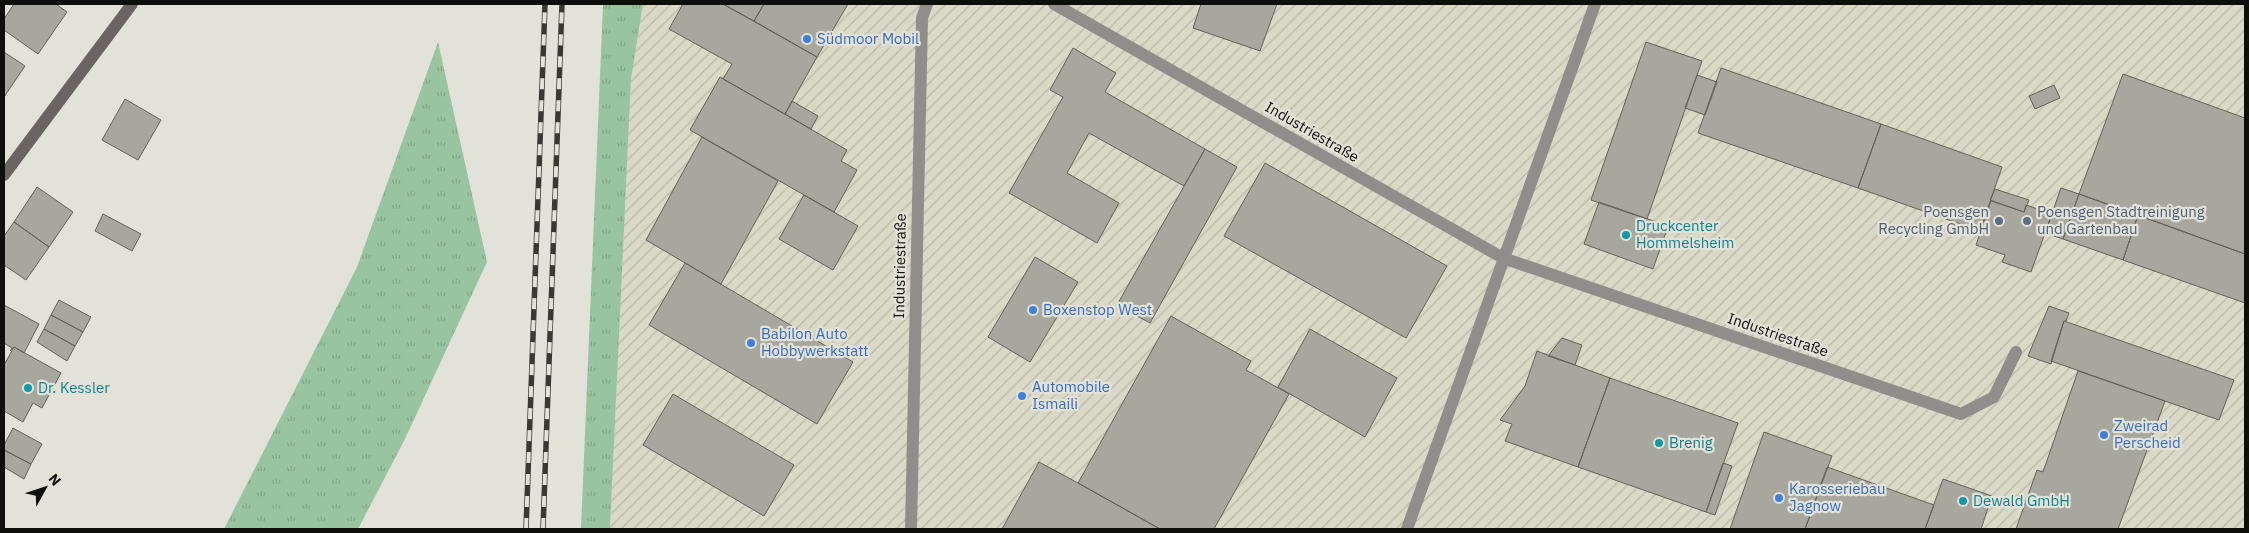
<svg xmlns="http://www.w3.org/2000/svg" width="2249" height="533" viewBox="0 0 2249 533" font-family="'IBM Plex Sans',sans-serif">
  <style>
    .industrial { fill: url(#industrial-furrows) }
    .grass { fill: url(#grass-tufts) }
    .building { fill: #a8a79d; stroke: #636259 }
    .lines { fill: none; stroke-linecap: round; stroke-linejoin: round }
    .street { stroke: #918d8b; stroke-width: 12 }
    .secondary { stroke: #6b6562; stroke-width: 12 }
    .rail-casing { stroke: #393933; stroke-width: 5.5 }
    .rail { stroke: #e3e2d8; stroke-width: 4; stroke-dasharray: 11; stroke-linecap: butt }
    .shop-dot { fill: #3f7fe0; stroke: #e3e2d8; stroke-width: 2 }
    .service-dot { fill: #5c6f8a; stroke: #e3e2d8; stroke-width: 2 }
    .culture-dot { fill: #0f9aa8; stroke: #e3e2d8; stroke-width: 2 }
    .labels { text-anchor: middle; stroke-width: 4.5; stroke-linejoin: round; paint-order: stroke }
    .shop-label { font-size: 15px; fill: #366cbe; stroke: #e3e2d8; text-anchor: start }
    .street-label { font-size: 15px; fill: #0e0e0a; stroke: #e3e2d8 }
    .service-label { font-size: 15px; fill: #4e5e75; stroke: #e3e2d8; text-anchor: end }
    .culture-label { font-size: 15px; fill: #0d838f; stroke: #e3e2d8; text-anchor: start }
  </style>
  <defs>
    <pattern id="industrial-furrows" width="10" height="10" patternUnits="userSpaceOnUse" patternTransform="scale(1.25)"><rect width="10" height="10" fill="#dad8c6"/><path d="M-1 1l2-2M0 10L10 0M9 11l2-2" fill="none" stroke="#bab8a9"/></pattern>
    <pattern id="grass-tufts" width="24" height="20" patternUnits="userSpaceOnUse" patternTransform="scale(1.25)"><rect width="24" height="20" fill="#99c4a1"/><path d="M3 7l-1-3M5 7V3M7 7l1-3M15 17l-1-3M17 17v-4M19 17l1-3" fill="none" stroke="#83a789"/></pattern>
  </defs>
  <rect width="100%" height="100%" fill="#e3e2d8"/>
  <path class="industrial" d="M643 4H2245V529H610L631 79Z"/>
  <path class="grass" d="M603 4H643L631 79 610 529H581Z
    M438 42 487 262 404 441 358 529H224L357 267Z"/>
  <path class="building" d="M14 4H56L67 12 38 54 4 30V19Z
    M683 4H723L817 57 785 114 723 79 732 64 669 29Z
    M723 4H764L754 21Z
    M764 4H848L817 57 754 21Z
    M1201 4H1277L1260 51 1193 28Z
    M1646 42 1702 61 1647 219 1591 200Z
    M1073 48 1116 73 1105 92 1205 149 1184 186 1089 133 1067 173 1119 203 1097 243 1009 193 1063 97 1050 90Z
    M4 52 25 66 4 97Z
    M1721 68 1881 124 1858 188 1698 133Z
    M2123 74 2245 118V254L2079 194Z
    M1697 75 1717 82 1705 115 1685 108Z
    M720 77 847 150 841 161 857 170 834 212 690 130Z
    M2054 85 2060 98 2035 109 2029 96Z
    M125 99 161 120 138 160 102 140Z
    M792 101 818 116 811 129 785 114Z
    M1881 124 2002 167 1980 231 1858 188Z
    M702 137 778 181 721 284 646 240Z
    M1205 149 1237 167 1150 323 1117 305Z
    M1265 163 1447 266 1406 338 1224 236Z
    M37 187 73 212 49 247 14 222Z
    M2061 188 2079 194 2063 239 2045 233Z
    M1995 189 2029 200 2024 212 1990 200Z
    M2079 194 2138 215 2123 260 2063 239Z
    M804 195 858 226 833 270 779 239Z
    M1991 201 2024 212 2026 205 2052 214 2031 272 2002 262 2005 255 1976 245Z
    M1599 202 1668 226 1653 269 1584 244Z
    M103 214 141 234 132 251 95 231Z
    M2138 215 2245 254V303L2123 260Z
    M14 222 49 247 26 280 4 265V236Z
    M1035 257 1078 282 1030 362 988 337Z
    M685 263 853 362 817 424 649 325Z
    M59 300 91 317 83 332 51 315Z
    M4 305 39 324 24 353 14 347 10 351 12 348 4 343Z
    M2049 306 2069 313 2066 321H2064L2051 364 2028 356Z
    M51 315 83 332 75 346 44 329Z
    M1171 316 1251 361 1246 370 1289 394 1214 529H1160L1078 483Z
    M2064 321 2234 380 2219 420 2051 361Z
    M44 329 75 346 67 361 37 342Z
    M1310 329 1397 378 1365 437 1278 387Z
    M1562 338 1582 345 1575 365 1548 356Z
    M14 347 61 373 42 408 33 403 23 422 4 411V365Z
    M1537 351 1610 378 1578 467 1505 441 1512 424 1500 420 1525 386Z
    M2078 371 2165 401 2118 529H2016L2037 470 2043 472Z
    M1610 378 1738 423 1706 512 1578 467Z
    M673 394 794 465 764 516 643 445Z
    M13 428 42 444 31 464 4 450V445Z
    M1764 432 1832 456 1805 529H1730Z
    M4 450 31 464 24 479 4 467Z
    M1039 462 1078 483 1160 529H1002Z
    M1723 463 1732 466 1715 515 1706 512Z
    M1827 467 1934 505 1925 529H1805Z
    M1943 479 1992 496 1981 529H1925Z"/>
  <g class="lines">
    <path class="street" d="M1054 4 1503 258 1961 414 1994 397 2016 352
      M911 529 922 18 927 4
      M1407 529 1595 4"/>
    <path class="secondary" d="M4 175 132 4"/>
    <defs>
      <path id="rail" d="M526 529 545 4
        M543 529 562 4"/>
    </defs>
    <use href="#rail" class="rail-casing"/>
    <use href="#rail" class="rail"/>
  </g>
  <g class="shop-dot">
    <circle cx="807" cy="39" r="5"/>
    <circle cx="1033" cy="310" r="5"/>
    <circle cx="751" cy="343" r="5"/>
    <circle cx="1022" cy="396" r="5"/>
    <circle cx="2104" cy="435" r="5"/>
    <circle cx="1779" cy="498" r="5"/>
  </g>
  <g class="service-dot">
    <circle cx="1999" cy="221" r="5"/>
    <circle cx="2027" cy="221" r="5"/>
  </g>
  <g class="culture-dot">
    <circle cx="1626" cy="235" r="5"/>
    <circle cx="28" cy="388" r="5"/>
    <circle cx="1659" cy="443" r="5"/>
    <circle cx="1963" cy="501" r="5"/>
  </g>
  <g class="labels">
    <g class="shop-label">
      <text x="817" y="44">Südmoor Mobil</text>
      <text x="1043" y="315">Boxenstop West</text>
      <text x="761" y="339">Babilon Auto<tspan x="761" dy="17">Hobbywerkstatt</tspan></text>
      <text x="1032" y="392">Automobile<tspan x="1032" dy="17">Ismaili</tspan></text>
      <text x="2114" y="431">Zweirad<tspan x="2114" dy="17">Perscheid</tspan></text>
      <text x="1789" y="494">Karosseriebau<tspan x="1789" dy="17">Jagnow</tspan></text>
    </g>
    <g class="street-label">
      <text transform="translate(1312 132) rotate(30)" y="5">Industriestraße</text>
      <text transform="translate(900 266) rotate(-89)" y="5">Industriestraße</text>
      <text transform="translate(1778 335) rotate(19)" y="5">Industriestraße</text>
    </g>
    <g class="service-label">
      <text x="1989" y="217">Poensgen<tspan x="1989" dy="17">Recycling GmbH</tspan></text>
      <text x="2037" y="217" text-anchor="start">Poensgen Stadtreinigung<tspan x="2037" dy="17">und Gartenbau</tspan></text>
    </g>
    <g class="culture-label">
      <text x="1636" y="231">Druckcenter<tspan x="1636" dy="17">Hommelsheim</tspan></text>
      <text x="38" y="393">Dr. Kessler</text>
      <text x="1669" y="448">Brenig</text>
      <text x="1973" y="506">Dewald GmbH</text>
    </g>
  </g>
  <rect width="2249" height="533" fill="none" stroke="#0e0e0a" stroke-width="10"/>
  <g transform="translate(45 488) rotate(50)" stroke="#e3e2d8" stroke-width="4" paint-order="stroke">
  <path d="M0-4L9 19L0 12L-9 19Z" fill="#0e0e0a"/>
  <text y="-8" font-size="14" font-weight="bold" text-anchor="middle" fill="#0e0e0a">N</text>
  </g>
</svg>
